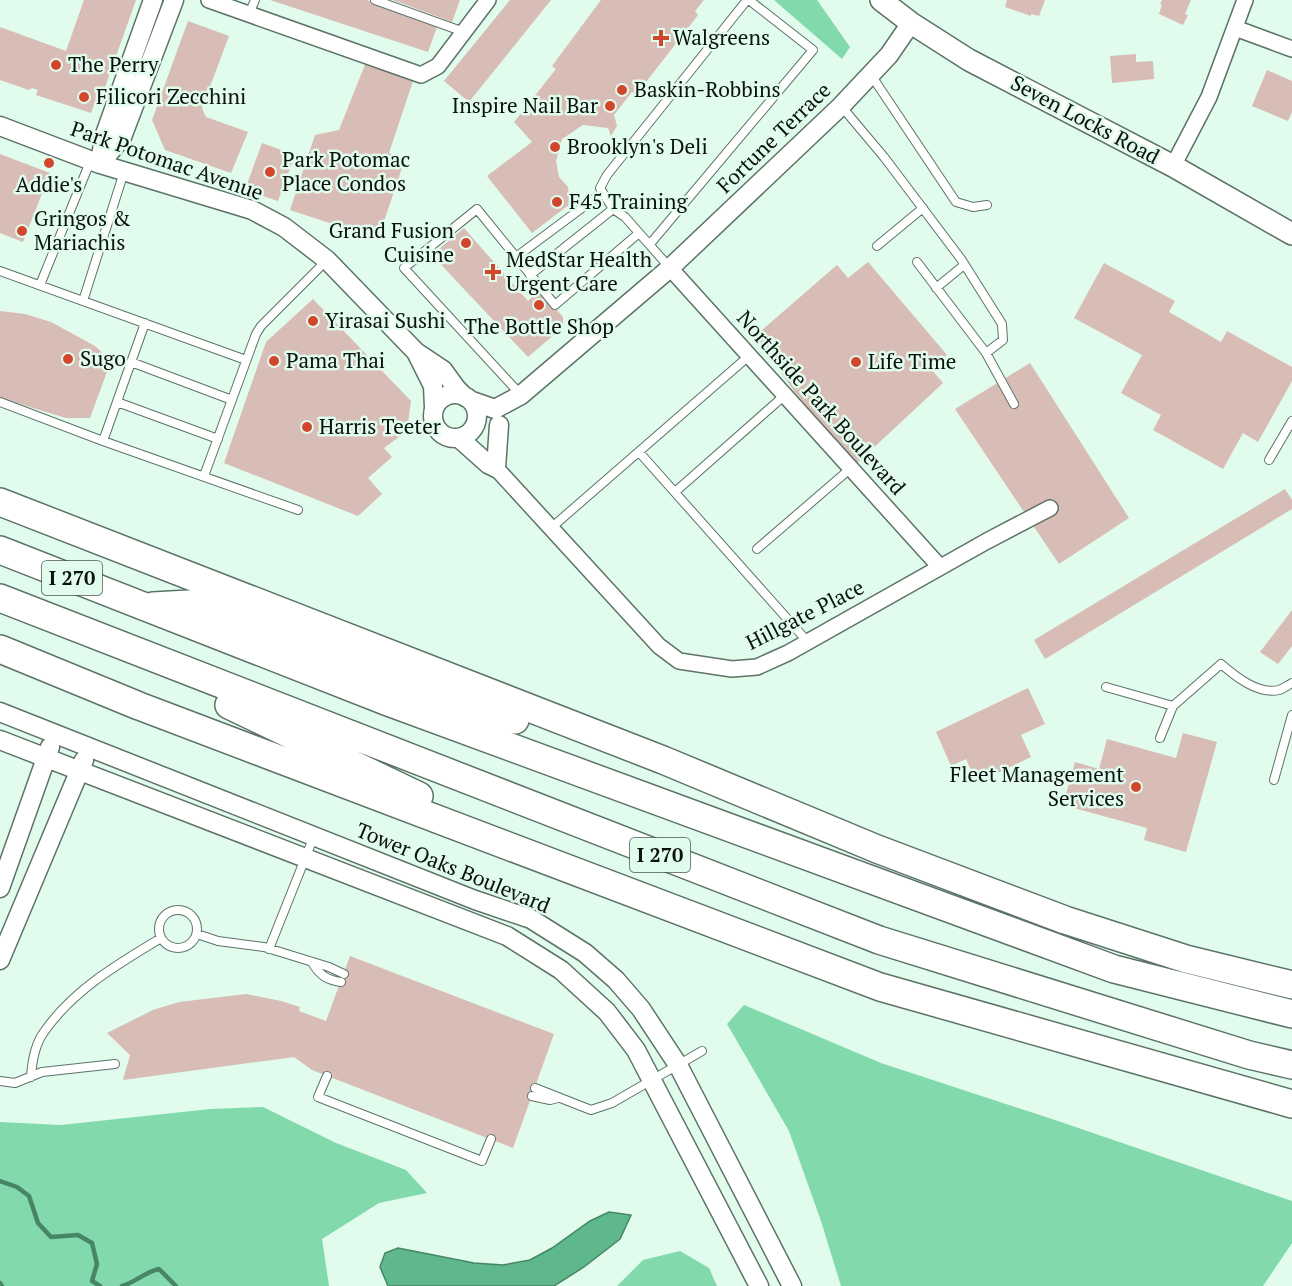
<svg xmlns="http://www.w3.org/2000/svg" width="1292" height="1286" viewBox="0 0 1292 1286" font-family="'PT Serif',serif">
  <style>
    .green { fill: #82d9ac }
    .water { fill: #5fb88c; stroke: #468666; stroke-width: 1.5 }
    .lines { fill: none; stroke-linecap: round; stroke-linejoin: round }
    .stream { stroke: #468666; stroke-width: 4.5 }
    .building { fill: #d8bcb6 }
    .service-casing { stroke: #5d7367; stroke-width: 10 }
    .minor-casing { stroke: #5d7367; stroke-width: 18 }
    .tertiary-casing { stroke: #5d7367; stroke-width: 21 }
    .secondary-casing { stroke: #5d7367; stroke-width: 24 }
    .motorway-casing { stroke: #5d7367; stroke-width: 30 }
    .service { stroke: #fff; stroke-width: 8 }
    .minor { stroke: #fff; stroke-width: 15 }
    .tertiary { stroke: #fff; stroke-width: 18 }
    .secondary { stroke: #fff; stroke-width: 21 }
    .motorway { stroke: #fff; stroke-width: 27 }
    .poi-dot { fill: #d1462d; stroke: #e1fbec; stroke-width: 2 }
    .labels { text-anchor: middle; stroke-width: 5; stroke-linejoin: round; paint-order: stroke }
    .shield { fill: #e1fbec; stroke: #4a5851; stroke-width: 1.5 }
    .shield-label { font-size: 20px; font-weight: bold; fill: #0a120e }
    .poi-label { font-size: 21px; fill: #0a120e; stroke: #e1fbec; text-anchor: start }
    .street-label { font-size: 21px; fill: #0a120e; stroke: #e1fbec }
  </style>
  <rect width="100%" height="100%" fill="#e1fbec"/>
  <path class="green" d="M774 0H817L850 47 842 59Z
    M744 1005 881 1063 1055 1120 1292 1201V1243L1263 1286H841L821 1221 789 1131 727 1024Z
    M263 1107 336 1143 406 1170 427 1193 379 1203 322 1239 329 1286H0V1122L61 1125 210 1109Z
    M680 1251 709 1268 717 1286H617L643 1260Z"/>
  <path class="water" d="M609 1212 631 1215 620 1239 584 1267 554 1286H388L380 1267 385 1253 398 1248 474 1263 503 1265 530 1260 552 1248 590 1221Z"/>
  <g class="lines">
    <path class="stream" d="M0 1181 17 1187 29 1196 38 1223 51 1237 78 1235 92 1243 97 1264 92 1281 100 1286
      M0 1283 2 1286
      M122 1286C136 1282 145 1272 159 1269L176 1286"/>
  </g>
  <path class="building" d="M84 0H136L104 90 97 87 94 92 98 93 91 113 36 95 38 90 32 88 29 90 0 80V27L66 51Z
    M270 0H367L437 27 428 52Z
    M393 0H460L452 22Z
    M510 0H551L469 102 444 81Z
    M601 0H704L695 11 698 15 636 95 632 92 614 115 617 126 611 136 608 128 583 125 562 139 556 161 559 177 568 187 570 204 532 233 487 176 532 142 514 122 556 69 552 66Z
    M1007 0H1045L1039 16 1031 14V16L1005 7Z
    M1162 0H1191L1185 14 1188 15 1183 25 1159 14 1162 5 1160 4Z
    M188 21 229 36 202 108 206 117 248 132 231 173 165 150 152 120Z
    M1136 54V62L1153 61 1154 79 1112 83 1110 56Z
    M368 57 416 72 389 153 405 159 378 239 290 210 315 135 339 130Z
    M1267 70 1292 81V112L1288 121 1252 106Z
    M262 143 295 155 278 201 245 190Z
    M0 154 50 173 23 242 0 233Z
    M464 228 528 301 539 290 563 317V327L528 357 432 255Z
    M868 262 947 355 931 369 943 383 854 466 794 391 755 336 837 265 848 278Z
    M1104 263 1175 301 1169 312 1221 342 1227 331 1292 367V381L1258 442 1243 433 1223 469 1153 430 1161 415 1121 393 1142 355 1074 318Z
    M313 299 411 401 407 431 384 448 392 457 368 478 382 494 358 516 224 463 266 342Z
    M0 311 25 314 51 322 95 346 111 361 90 418H66L0 398Z
    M1030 363 1129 518 1059 564 955 409Z
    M1285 489 1292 500V509L1045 659 1034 640Z
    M1292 610V646L1278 664 1260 652Z
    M1028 688 1045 724 1021 735 1031 757 977 783 966 759 951 766 936 732Z
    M1183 733 1217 742 1186 852 1144 840 1147 828 1063 805 1075 762 1099 769 1107 739 1176 758Z
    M350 956 554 1034 513 1148 312 1070 294 1057 123 1080 130 1055 107 1033 153 1010 179 1002 246 994 281 1001 300 1007 299 1011 326 1021Z"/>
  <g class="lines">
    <defs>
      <path id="service" d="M375 0 464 32
        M249 14 255 0
        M871 75 956 202 973 207 987 205
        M842 107 884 157 961 259 1002 324 1003 340 986 353 917 262
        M650 244 813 50 749 0
        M877 246 923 208
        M516 257 602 193
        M670 268 625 217 613 209 600 188 607 175 747 0
        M0 271 246 360
        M530 275 613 209
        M40 285 90 162
        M936 288 964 265
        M83 301 124 172
        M986 353 1014 404
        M131 362 232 400
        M520 394 404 268 477 209 555 305 639 233
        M0 402 103 441 298 510
        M117 402 218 439
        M103 441 145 323
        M639 452 807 641
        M1269 460 1292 421
        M204 476 256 334 261 326 326 261
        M675 492 785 395
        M551 528 750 355
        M757 549 851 468
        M1106 687 1173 706
        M1160 738 1173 706 1221 664C1235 676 1258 695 1279 690 1283 689 1288 685 1292 683
        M1274 780 1292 715
        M159 929a19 19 0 1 1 38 0a19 19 0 1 1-38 0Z
        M197 934 218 941 264 947 329 967 344 974
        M269 949 314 836
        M312 962C319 975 327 980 341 982
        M327 1076 318 1097 482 1161 491 1139
        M31 1077C32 1062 35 1044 44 1032 73 990 118 964 161 938
        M0 1081 15 1083 42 1072 115 1064
        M535 1088 591 1110 612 1103 702 1051
        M532 1096 550 1100 558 1098"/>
      <path id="minor" d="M209 0 421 75 438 66 488 0
        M1235 28 1292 49
        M1173 166 1209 97 1245 0
        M670 268 940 567
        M496 468 659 646 679 661 732 669 757 667 788 653 987 541 1050 508"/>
      <path id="tertiary" d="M0 126 100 164 252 210 284 227 327 260 416 352 443 370 456 388 465 397
        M100 163 104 137 153 0
        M100 164 122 137 174 0
        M416 352 433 386 434 407
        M433 416a22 22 0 1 1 44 0a22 22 0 1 1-44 0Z
        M472 401 495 409 521 395 670 268 841 106 889 55 911 23
        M460 439 488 464 496 468 499 425
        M0 712 475 900 531 919 585 953 616 980 641 1009 678 1065 792 1286
        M0 740 507 936 561 970 607 1012 636 1050 759 1286
        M0 888 50 747
        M0 960 84 760"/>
      <path id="secondary" d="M881 0 911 23 969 60 1173 166 1292 234"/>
      <path id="motorway" d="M0 502 663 760 877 849 1065 920 1186 959 1292 985
        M0 550 388 702 1114 969 1292 1014
        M0 598 879 940 1249 1055 1292 1065
        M153 606 189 604 412 687 515 720
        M0 649 139 706 880 987 1292 1104
        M229 705 419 796"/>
    </defs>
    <use href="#service" class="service-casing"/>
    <use href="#minor" class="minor-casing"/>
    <use href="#tertiary" class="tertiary-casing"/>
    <use href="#secondary" class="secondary-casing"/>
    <use href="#motorway" class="motorway-casing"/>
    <use href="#service" class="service"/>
    <use href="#minor" class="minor"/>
    <use href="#tertiary" class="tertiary"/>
    <use href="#secondary" class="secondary"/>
    <use href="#motorway" class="motorway"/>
  </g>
  <g class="poi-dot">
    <path d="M658 29h6v6h6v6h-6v6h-6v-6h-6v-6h6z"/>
    <circle cx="56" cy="65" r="6"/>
    <circle cx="622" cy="90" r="6"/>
    <circle cx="84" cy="97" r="6"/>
    <circle cx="610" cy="106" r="6"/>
    <circle cx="555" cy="147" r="6"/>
    <circle cx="49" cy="163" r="6"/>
    <circle cx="270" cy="172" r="6"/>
    <circle cx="557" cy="202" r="6"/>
    <circle cx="22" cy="231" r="6"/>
    <circle cx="466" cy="243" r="6"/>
    <path d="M490 263h6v6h6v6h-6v6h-6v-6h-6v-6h6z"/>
    <circle cx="539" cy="305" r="6"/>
    <circle cx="313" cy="321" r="6"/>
    <circle cx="68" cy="359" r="6"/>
    <circle cx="274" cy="361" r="6"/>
    <circle cx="856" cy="362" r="6"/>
    <circle cx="307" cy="427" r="6"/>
    <circle cx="1136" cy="787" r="6"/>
  </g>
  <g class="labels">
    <g class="shield">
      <rect x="42" y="561" width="60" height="34" rx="4.5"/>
      <rect x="630" y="838" width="60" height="34" rx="4.5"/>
    </g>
    <g class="shield-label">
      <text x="72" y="585">I 270</text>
      <text x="660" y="862">I 270</text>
    </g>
    <g class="poi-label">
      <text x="673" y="45">Walgreens</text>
      <text x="68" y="72">The Perry</text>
      <text x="634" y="97">Baskin-Robbins</text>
      <text x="96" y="104">Filicori Zecchini</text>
      <text x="598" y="113" text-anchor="end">Inspire Nail Bar</text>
      <text x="567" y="154">Brooklyn's Deli</text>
      <text x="282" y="167">Park Potomac<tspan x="282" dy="24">Place Condos</tspan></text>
      <text x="49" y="192" text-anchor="middle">Addie's</text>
      <text x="569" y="209">F45 Training</text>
      <text x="34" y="226">Gringos &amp;<tspan x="34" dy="24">Mariachis</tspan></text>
      <text x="454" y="238" text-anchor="end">Grand Fusion<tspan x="454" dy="24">Cuisine</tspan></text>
      <text x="506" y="267">MedStar Health<tspan x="506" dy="24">Urgent Care</tspan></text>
      <text x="325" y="328">Yirasai Sushi</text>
      <text x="539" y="334" text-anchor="middle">The Bottle Shop</text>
      <text x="80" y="366">Sugo</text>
      <text x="286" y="368">Pama Thai</text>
      <text x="868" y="369">Life Time</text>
      <text x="319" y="434">Harris Teeter</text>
      <text x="1124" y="782" text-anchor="end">Fleet Management<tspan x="1124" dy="24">Services</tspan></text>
    </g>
    <g class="street-label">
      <text transform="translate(1085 120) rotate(28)" y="7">Seven Locks Road</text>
      <text transform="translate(774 138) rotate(-44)" y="7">Fortune Terrace</text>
      <text transform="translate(167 161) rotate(19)" y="7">Park Potomac Avenue</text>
      <text transform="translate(821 403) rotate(48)" y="7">Northside Park Boulevard</text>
      <text transform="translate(805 615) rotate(-27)" y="7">Hillgate Place</text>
      <text transform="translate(453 868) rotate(22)" y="7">Tower Oaks Boulevard</text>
    </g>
  </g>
</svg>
